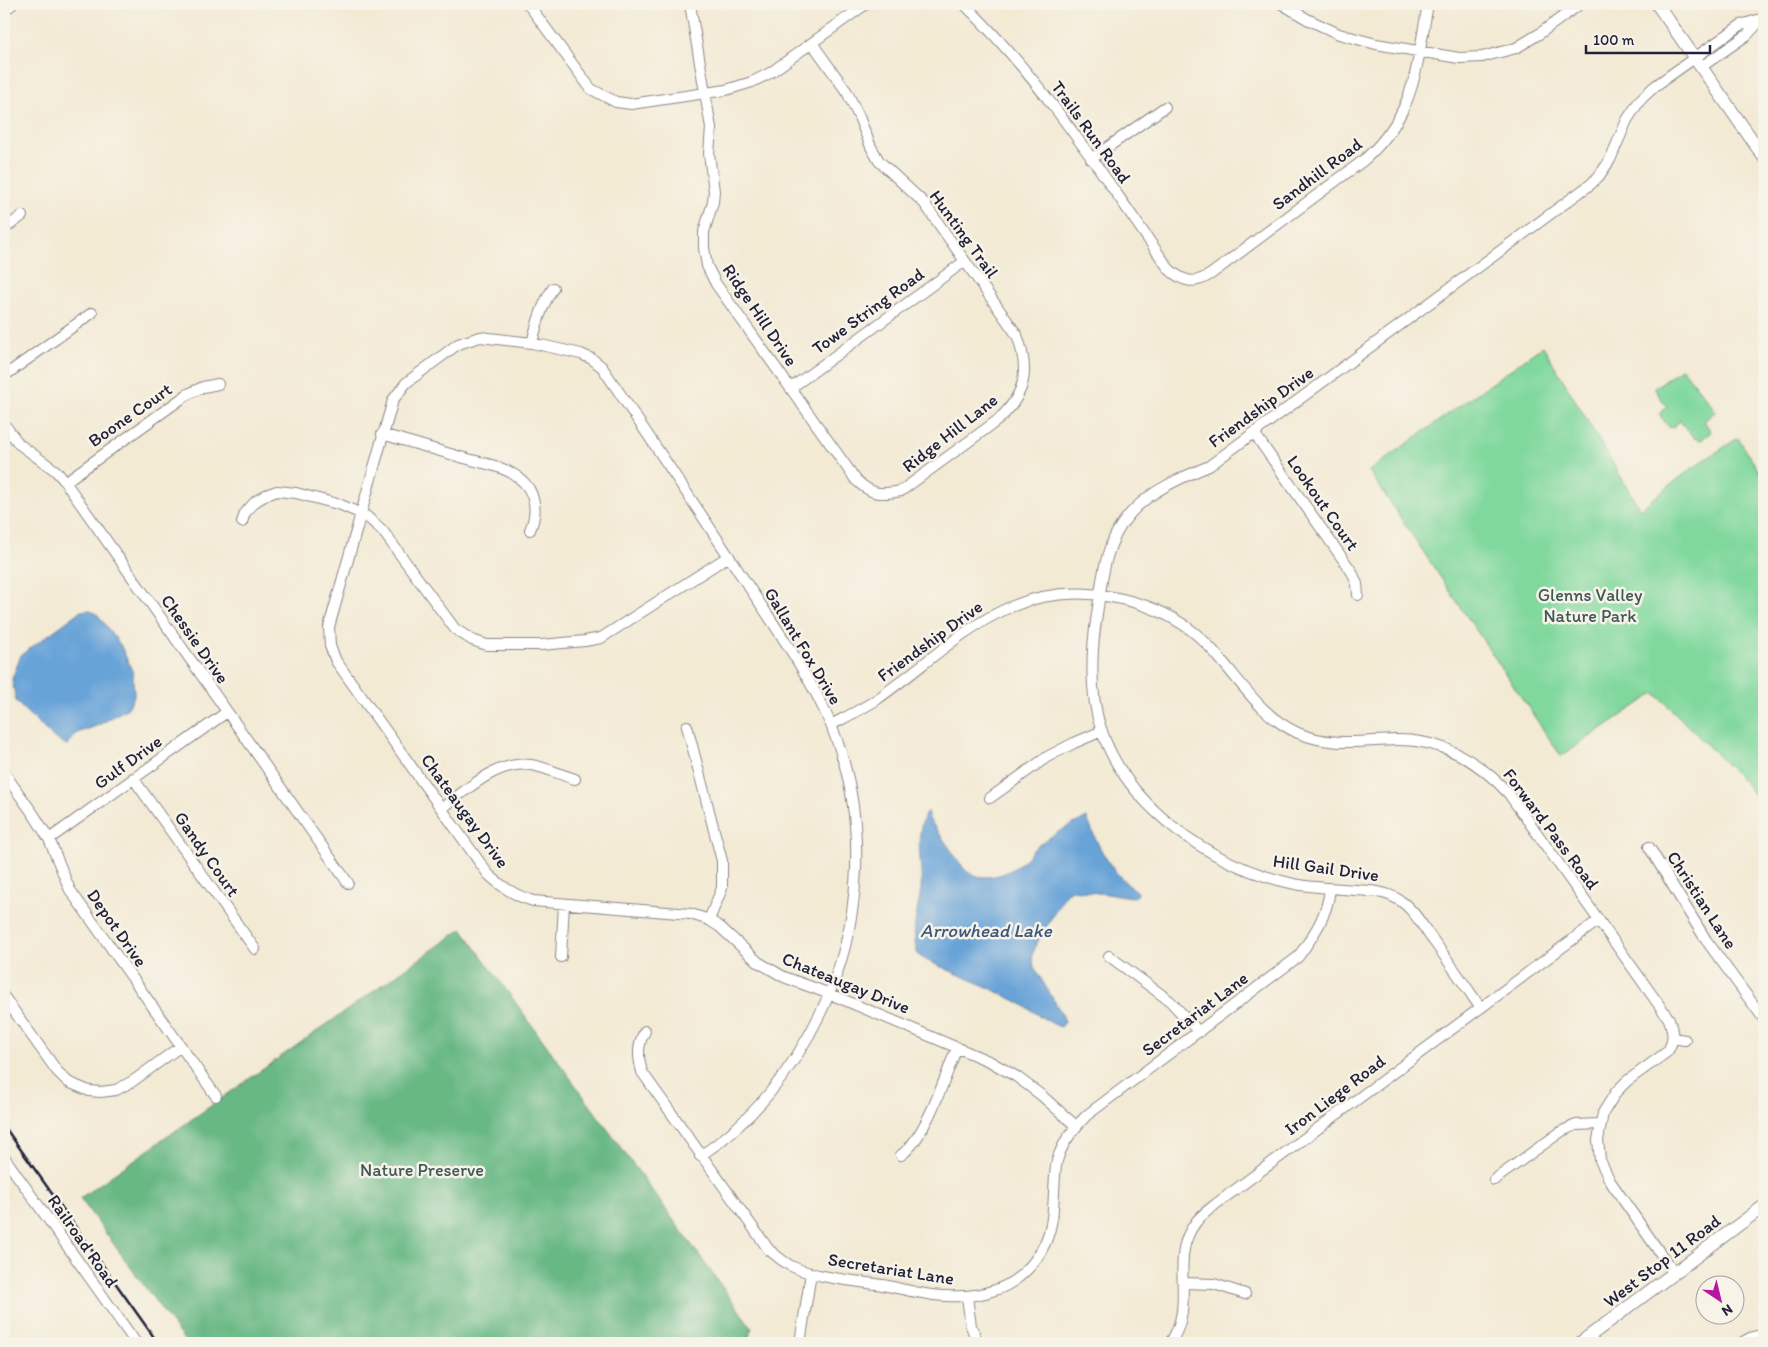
<svg xmlns="http://www.w3.org/2000/svg" width="1768" height="1347" viewBox="0 0 1768 1347" font-family="Itim,sans-serif">
  <style>
    .green { fill: #80d89d; stroke: #517d6c }
    .forest { fill: #68b884; stroke: #456d60 }
    .water { fill: #68a3d8; stroke: #45628a }
    .lines { fill: none; stroke-linecap: round; stroke-linejoin: round }
    .minor-casing { stroke: #8a8688; stroke-width: 12 }
    .major-casing { stroke: #8a8688; stroke-width: 14 }
    .minor { stroke: #fff; stroke-width: 10 }
    .major { stroke: #fff; stroke-width: 12 }
    .rail { stroke: #22223b; stroke-width: 2.5 }
    .labels { text-anchor: middle; stroke-width: 5; stroke-linejoin: round; paint-order: stroke }
    .street-label { font-size: 18px; fill: #22223b; stroke: #f7f3e8 }
    .park-label { font-size: 18px; fill: #3e5958; stroke: #f7f3e8 }
    .water-label { font-size: 19px; font-style: italic; fill: #3e567a; stroke: #f7f3e8 }
  </style>
  <rect width="100%" height="100%" fill="#f7f3e8"/>
  <filter id="ink" filterUnits="userSpaceOnUse"><feTurbulence type="fractalNoise" baseFrequency=".02" numOctaves="2"/><feDisplacementMap in="SourceGraphic" scale="10" xChannelSelector="R" yChannelSelector="G"/><feConvolveMatrix kernelMatrix="1 2 1 2 8 2 1 2 1" color-interpolation-filters="sRGB"/></filter>
  <filter id="wash" filterUnits="userSpaceOnUse"><feTurbulence type="fractalNoise" baseFrequency=".0096" numOctaves="4" result="noise"/><feDisplacementMap in="SourceGraphic" scale="20" xChannelSelector="R" yChannelSelector="G"/><feGaussianBlur stdDeviation="1.12" result="paint"/><feColorMatrix in="noise" values="0 0 0 0 0 0 0 0 0 0 0 0 0 0 0 0 0 1.4 0 .05"/><feComposite in="paint" operator="in"/></filter>
  <g filter="url(#wash)">
    <rect width="100%" height="100%" fill="#f3ead4"/>
    <path class="green" d="M1543 346 1640 509 1691 469 1738 438 1764 479V808L1745 783 1655 693 1561 756 1369 471Z
      M1682 368 1716 411 1704 421 1711 432 1701 440 1694 438 1680 421 1671 428 1669 427 1659 414 1667 407 1654 388Z"/>
    <path class="forest" d="M462 929 752 1328 747 1343H186L80 1198Z"/>
    <path class="water" d="M89 610 98 615 121 646 133 673 134 696 128 708 99 725 77 733 67 745 54 738 16 702 12 679 21 655 81 611Z
      M927 811 929 819 965 870C981 883 1006 876 1021 863 1027 858 1031 851 1037 846 1053 835 1070 824 1087 818 1098 847 1111 873 1137 892V895L1133 897 1072 890 1066 893 1037 943 1032 955 1034 967 1062 1014 1065 1022 1061 1027C1051 1025 1029 1008 1018 1002 988 986 956 974 926 960L918 955C910 930 918 912 921 889 923 862 913 836 927 811Z"/>
  </g>
  <g filter="url(#ink)">
    <g class="lines">
      <defs>
        <path id="minor" d="M528 4 591 89 616 102 631 104 726 90 752 82 770 73 866 4
          M690 4 711 128 709 154 714 191 713 202 704 232V248L707 266 716 284 856 480C872 495 879 495 901 491L998 420C1026 394 1030 371 1017 335L924 203 879 161 871 147 859 117 847 92 812 43
          M964 4C1044 82 1105 178 1169 269 1183 282 1194 285 1211 274L1364 160C1416 114 1416 68 1428 4
          M1282 4 1307 19 1339 34 1376 44 1459 58 1482 57 1516 48 1539 34 1580 4
          M1701 67 1747 35 1762 19
          M1091 159 1165 107
          M4 229 22 216
          M532 343C537 323 542 305 553 288
          M4 376 92 313
          M791 388 965 261
          M4 424 19 444 56 471 63 479 348 883
          M1254 433 1352 572 1357 584 1358 595
          M382 434C410 442 437 450 464 458 482 463 504 466 519 478 536 491 538 512 530 530
          M65 482 188 394 203 387 218 384
          M242 522 245 513 256 501 266 495 277 491 296 493 341 505 366 516 382 530 455 629 472 640 487 645H541L585 641 601 638 729 556
          M831 725C846 717 862 709 876 700 953 646 1007 577 1112 597 1140 602 1168 613 1191 630 1231 661 1251 712 1298 733 1332 747 1361 741 1395 740 1442 739 1478 760 1509 794L1669 1019C1673 1032 1675 1040 1667 1052L1627 1081 1616 1092 1603 1113 1598 1140 1600 1160 1610 1181 1674 1273
          M687 726 722 861V888L709 920
          M4 773 34 815 49 839 70 890 216 1096
          M133 778 255 949
          M990 798 1047 757 1074 743 1102 731
          M442 808C467 790 497 760 531 765 545 767 561 775 575 779
          M49 839 227 712
          M1649 847 1706 940 1764 1019
          M1109 956 1170 1001 1199 1032
          M561 957 564 904
          M4 997 57 1071 68 1082 89 1091 101 1092 116 1090 133 1081 181 1046
          M1480 1007C1465 985 1449 962 1433 940 1423 927 1413 908 1399 900 1382 889 1362 891 1343 889 1325 888 1307 887 1290 883 1212 865 1130 810 1102 732 1089 695 1091 652 1097 614 1100 594 1102 573 1108 554 1123 503 1164 485 1209 466L1591 184 1599 176 1610 160 1627 120 1640 100 1655 86 1741 25 1764 18
          M645 1031C637 1045 638 1057 642 1072L769 1250C776 1255 783 1262 791 1266 816 1278 856 1281 883 1285 904 1289 926 1296 947 1296 962 1297 977 1296 992 1291 1012 1286 1031 1269 1041 1251 1057 1224 1052 1196 1056 1166 1059 1146 1073 1129 1087 1115L1298 957C1314 935 1327 916 1330 889
          M1673 1038 1685 1040
          M901 1155C925 1139 946 1075 957 1047
          M700 1156C752 1122 793 1070 820 1014 863 927 869 816 831 725 808 671 772 622 739 572 694 503 648 435 602 367L592 359 581 354 532 343 480 337 458 344 406 383 393 400 329 627 330 646 336 661 488 874C502 887 514 895 533 901L691 914 709 920 720 927 758 962 784 977 830 994 991 1062 1017 1077 1041 1095 1076 1126
          M4 1157 136 1343
          M1494 1180 1562 1131 1576 1125 1600 1124
          M1183 1283 1214 1284 1245 1294
          M967 1297 971 1326 978 1343
          M800 1343 811 1273
          M1170 1343C1198 1303 1167 1259 1196 1222 1201 1215 1210 1209 1216 1204L1599 920
          M1741 1343 1750 1338 1764 1334"/>
        <path id="major" d="M1657 4 1764 157
          M4 9 11 4
          M1580 1343 1764 1206"/>
      </defs>
      <use href="#minor" class="minor-casing"/>
      <use href="#major" class="major-casing"/>
      <use href="#minor" class="minor"/>
      <use href="#major" class="major"/>
      <path class="rail" d="M4 1126 158 1343"/>
    </g>
  </g>
  <g class="labels">
    <g class="street-label">
      <text transform="translate(1091 132) rotate(54)" y="6">Trails Run Road</text>
      <text transform="translate(1317 174) rotate(-37)" y="6">Sandhill Road</text>
      <text transform="translate(964 234) rotate(54)" y="6">Hunting Trail</text>
      <text transform="translate(868 311) rotate(-36)" y="6">Towe String Road</text>
      <text transform="translate(760 315) rotate(56)" y="6">Ridge Hill Drive</text>
      <text transform="translate(1261 407) rotate(-36)" y="6">Friendship Drive</text>
      <text transform="translate(130 415) rotate(-35)" y="6">Boone Court</text>
      <text transform="translate(950 433) rotate(-38)" y="6">Ridge Hill Lane</text>
      <text transform="translate(1323 503) rotate(55)" y="6">Lookout Court</text>
      <text transform="translate(195 639) rotate(55)" y="6">Chessie Drive</text>
      <text transform="translate(930 641) rotate(-36)" y="6">Friendship Drive</text>
      <text transform="translate(803 646) rotate(59)" y="6">Gallant Fox Drive</text>
      <text transform="translate(128 762) rotate(-36)" y="6">Gulf Drive</text>
      <text transform="translate(465 811) rotate(54)" y="6">Chateaugay Drive</text>
      <text transform="translate(1551 829) rotate(53)" y="6">Forward Pass Road</text>
      <text transform="translate(207 854) rotate(55)" y="6">Gandy Court</text>
      <text transform="translate(1326 868) rotate(8)" y="6">Hill Gail Drive</text>
      <text transform="translate(1702 900) rotate(57)" y="6">Christian Lane</text>
      <text transform="translate(117 928) rotate(55)" y="6">Depot Drive</text>
      <text transform="translate(846 983) rotate(22)" y="6">Chateaugay Drive</text>
      <text transform="translate(1195 1014) rotate(-37)" y="6">Secretariat Lane</text>
      <text transform="translate(1335 1095) rotate(-37)" y="6">Iron Liege Road</text>
      <text transform="translate(83 1241) rotate(55)" y="6">Railroad Road</text>
      <text transform="translate(1662 1261) rotate(-37)" y="6">West Stop 11 Road</text>
      <text transform="translate(891 1269) rotate(9)" y="6">Secretariat Lane</text>
    </g>
    <g class="park-label">
      <text x="1590" y="601">Glenns Valley<tspan x="1590" dy="21">Nature Park</tspan></text>
      <text x="422" y="1176">Nature Preserve</text>
    </g>
    <g class="water-label">
      <text x="986" y="937">Arrowhead Lake</text>
    </g>
  </g>
  <rect width="1768" height="1347" fill="none" stroke="#f7f3e8" stroke-width="20"/>
  <g transform="translate(1720 1300) rotate(145)"><circle r="24" fill="#f7f3e8" stroke="#a29fa3"/>
  <path d="M0-4L9 19L0 12L-9 19Z" fill="#b5179e"/>
  <text y="-8" font-size="14" font-weight="bold" text-anchor="middle" fill="#22223b">N</text>
  </g>
  <path d="M1586 45v8h124v-8" fill="none" stroke="#22223b" stroke-width="2.5"/>
  <text x="1593" y="45" font-size="15" fill="#22223b" stroke="#f7f3e8" stroke-width="4" paint-order="stroke">100 m</text>
</svg>
